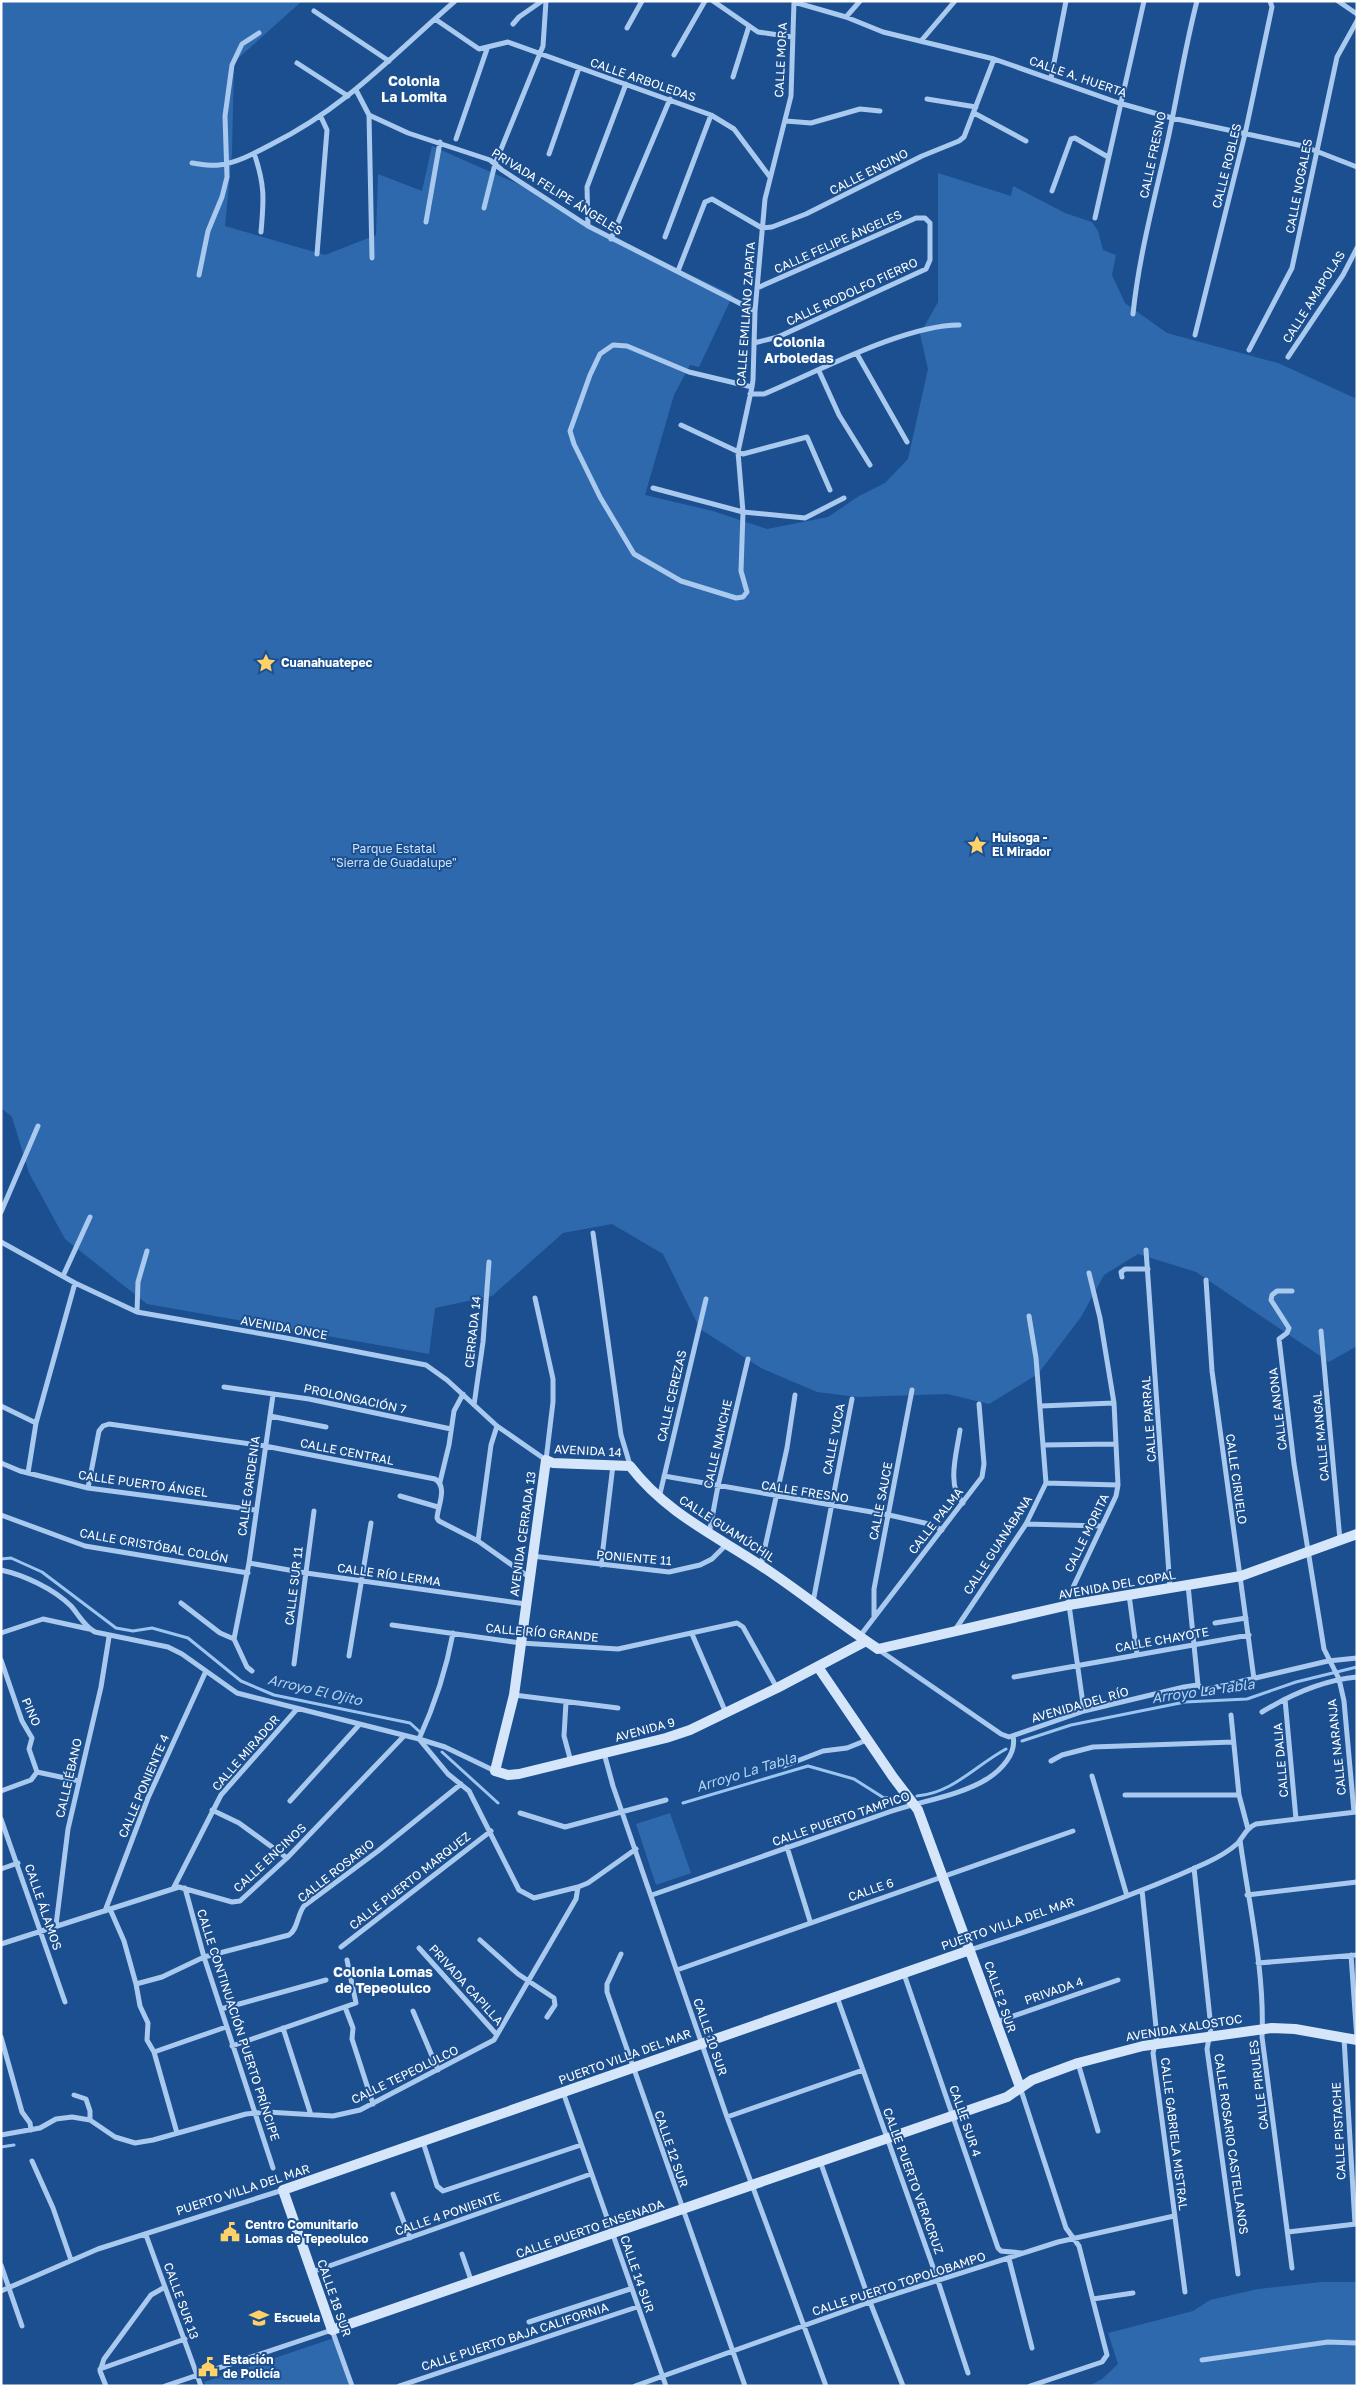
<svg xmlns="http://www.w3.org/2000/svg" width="1358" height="2387" viewBox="0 0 1358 2387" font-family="'Golos Text',sans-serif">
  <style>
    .green { fill: #2e69ad }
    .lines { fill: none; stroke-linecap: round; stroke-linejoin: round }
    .stream { stroke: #9cc4f0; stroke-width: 3 }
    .street { stroke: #a9c9ee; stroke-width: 5 }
    .secondary { stroke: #d6e6fa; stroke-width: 10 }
    .labels { text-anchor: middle; stroke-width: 4; stroke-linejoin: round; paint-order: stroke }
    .street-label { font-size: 12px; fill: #fff; stroke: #1b4f8f }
    .poi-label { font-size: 12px; font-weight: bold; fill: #fff; stroke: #1b4f8f; text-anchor: start }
    .park-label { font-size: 12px; fill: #cfe3fa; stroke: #1b4f8f }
    .neighbourhood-label { font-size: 14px; font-weight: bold; fill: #fff; stroke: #1b4f8f }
    .water-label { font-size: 14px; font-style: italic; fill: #b5d3f5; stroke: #1b4f8f }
  </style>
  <rect width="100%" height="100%" fill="#1b4f8f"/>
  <path class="green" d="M1 1H302L234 62 232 153 225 226 325 255 376 235 378 174 422 191 432 146 527 188 609 236 733 295 699 367 690 365 674 395 645 495 713 511 767 529 828 517 859 496 885 483 908 459 928 369 920 334 938 302V173L1011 196 1013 186 1065 213 1092 222 1098 231 1103 250 1116 255 1112 275 1125 303 1167 333 1278 363 1357 399V1346L1329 1362 1196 1272 1138 1254 1104 1275 1081 1317 1038 1374 989 1404 947 1394 857 1397 817 1392 761 1368 700 1329 663 1254 612 1224 563 1233 492 1296 435 1308 429 1354 147 1304 65 1239 29 1173 12 1117 1 1108Z
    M670 1813 691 1873 656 1885 636 1824Z
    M1321 2282H1357V2386H1089L1102 2379 1118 2364 1108 2333 1193 2311 1210 2300 1258 2289Z
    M334 2338 349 2386H206L204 2382Z"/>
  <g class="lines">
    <path class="stream" d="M1 1559 11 1558 42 1572 116 1628 133 1631 152 1628 188 1638 241 1681 274 1695 410 1723 420 1732
      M1022 1741 1071 1725 1185 1702 1247 1699 1296 1682 1357 1667
      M442 1752 498 1803
      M917 1796C953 1793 976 1765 1006 1749
      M683 1803 808 1766 854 1779 884 1798 899 1797
      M1 2147 14 2145"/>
    <path class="street" d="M713 1 758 32 792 37
      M1338 1 1357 14
      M794 2 846 17 883 32 994 59 1119 103 1172 118 1303 146 1357 167
      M314 11 389 61
      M846 17 860 1
      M435 19 479 49 508 42 711 115 734 129 770 177
      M513 24 519 17 542 1
      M627 28 642 1
      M921 41 955 1
      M674 55 705 1
      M297 63 348 96
      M733 77 749 26
      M1051 78 1066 1
      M356 90 369 115 408 133 490 160 502 170 588 226 755 311
      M927 99 976 107
      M974 113 1026 141
      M369 115 372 258
      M786 121 811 123 860 109 880 111
      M456 139 487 49
      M254 153C265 185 264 199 261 232
      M549 154 579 68
      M192 163C200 164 210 166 219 165 237 163 255 153 272 144 345 108 394 54 455 1
      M1052 191 1071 139 1075 138 1108 157
      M484 208 495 164 543 46 546 1
      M1095 218 1144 1
      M426 222 440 142
      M588 226 587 187 626 84
      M665 237 711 115
      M611 239 670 99
      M317 254 327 130 321 117
      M678 271 705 202 712 199 762 228 772 227 806 214 922 156 959 141 964 137 994 59
      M199 275 208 231 222 197 227 177 225 116 232 65 242 44 259 33
      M1133 314C1139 255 1155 197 1168 139 1178 93 1185 47 1197 1
      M1195 335 1245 134 1272 7 1270 1
      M754 343 778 337 926 269 930 260V223L925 218H916L757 288
      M1249 350 1292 268 1337 57 1357 21
      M857 354 907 442
      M1288 357 1343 275 1357 248
      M819 371 839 415 870 465
      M752 387 689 372 627 346 613 345 600 354 590 375 570 431 574 444 600 497 634 554 681 581 736 598 743 597 747 592 741 571 743 512 738 452 752 387 753 380 755 311 765 199 791 96 794 1
      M750 394H764C817 372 904 325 959 325
      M681 425 743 454 807 437 830 490
      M653 488 743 512 805 518 844 498
      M1 1212 38 1126
      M593 1233 621 1435 630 1465
      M1 1242 75 1283 137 1312 286 1338 426 1365 447 1380 497 1426 546 1460 553 1402V1379L535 1298
      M1146 1250 1170 1588
      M63 1276 90 1217
      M1122 1277 1121 1272 1125 1269H1148
      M1206 1280 1212 1371 1254 1679
      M1292 1291H1277L1272 1295 1271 1300 1289 1328 1287 1333 1279 1339 1294 1464 1324 1649 1339 1679 1344 1701 1354 1812
      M137 1312 138 1282 147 1251
      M1321 1331 1340 1540
      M224 1387 309 1399 451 1429
      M474 1405 483 1342 489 1262
      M1 1406 36 1423
      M1041 1406 1114 1403
      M270 1416 326 1427
      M960 1430C957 1452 946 1486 963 1503
      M1043 1445 1114 1444
      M1 1463 20 1471 88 1488 255 1510
      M28 1473 36 1423 75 1283
      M664 1476 889 1515 929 1524 942 1530
      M440 1482 449 1445 454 1411 463 1394
      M1046 1483 1118 1485
      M88 1488 99 1431 103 1426 109 1424 265 1446 435 1479C448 1487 438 1505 437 1518L439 1521 478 1541 529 1577
      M400 1496 438 1507
      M659 1498 706 1299
      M1 1515 85 1546 248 1573
      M1026 1524 1101 1526
      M709 1534 718 1486 748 1359
      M478 1541 491 1445 497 1426
      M532 1556 669 1572 700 1565 712 1559 726 1545
      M249 1563 306 1573 526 1604
      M601 1565 613 1465
      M761 1565 787 1448 795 1395
      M1 1570C24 1575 54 1589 71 1606 79 1615 84 1626 95 1632L168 1647 182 1654 237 1693 419 1739 448 1774 469 1791 519 1890 534 1898 578 1887
      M1188 1585 1198 1685
      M1129 1595 1137 1654
      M813 1602 852 1399
      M181 1603 220 1633 234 1639 247 1667 252 1671
      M874 1616V1589L912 1390
      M1215 1623 1246 1618
      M392 1625 521 1643 618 1649 737 1623 743 1627 777 1688
      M955 1630 1026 1524 1046 1483 1036 1358 1029 1316
      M1 1633 43 1619 89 1629
      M453 1633C446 1671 435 1704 419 1739L445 1747 495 1771
      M692 1634 726 1713
      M860 1636 982 1477 984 1464 979 1404
      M234 1639 249 1563 273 1395
      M879 1650 1001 1734 1009 1737 1084 1711 1184 1687 1198 1685 1204 1690 1328 1661 1357 1658
      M349 1656 371 1523
      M1 1660 22 1721 32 1738 29 1749 37 1772
      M294 1664 314 1511
      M1014 1677 1249 1635
      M514 1695 618 1708
      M1285 1699 1296 1819
      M566 1702 564 1736 571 1762
      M1084 1711 1068 1598 1116 1496 1118 1485 1114 1403 1100 1318 1089 1273
      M1262 1712C1290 1695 1324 1680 1357 1677
      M1231 1715 1239 1795 1248 1829
      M604 1753 613 1786 727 2117 826 2386
      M1051 1761 1062 1755 1093 1747 1233 1742
      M784 1766 823 1751 847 1748 867 1740
      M1092 1776 1127 1896
      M1 1791 31 1780 37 1772 79 1781
      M1125 1795H1239
      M290 1801 359 1725
      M212 1810 239 1823 287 1858
      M520 1813 565 1827 666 1800
      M1 1819 65 2002
      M1240 1840C1249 1905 1265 1972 1262 2037L1292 2268
      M787 1847 810 1921
      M1194 1868 1211 2028 1207 2049 1238 2274
      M1 1869 18 1863
      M185 1888 204 1957 273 2168
      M173 1889 221 1795 297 1709
      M1142 1890 1157 2037 1153 2053 1185 2292
      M652 1895C731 1867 810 1839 889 1812 921 1801 959 1796 987 1779 1001 1770 1017 1754 1013 1736
      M1247 1895 1357 1882
      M110 1909 124 1941 136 1984 140 2006 148 2023 147 2040 154 2052 177 2133
      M105 1911 148 1798 206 1671
      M56 1925 68 1829 101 1687 109 1637
      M480 1940 518 1974 554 1998 555 2005 547 2017
      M1 1944 179 1887 232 1902 240 1901 287 1858 404 1736
      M341 1947 491 1831
      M419 1948 497 2035
      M970 1950C1049 1924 1130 1898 1206 1863 1217 1858 1228 1852 1238 1843 1244 1836 1246 1828 1256 1824L1356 1812
      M621 1954 607 1984V1992L745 2386
      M1351 1955 1357 2040
      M1258 1963 1357 1955
      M677 1970 1073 1831
      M904 1974 998 2248 1001 2251 1022 2253
      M136 1984 162 1977 204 1957 289 1935C298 1929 297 1915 304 1906L378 1851 461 1784
      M837 1997 938 2281 968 2373
      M345 2007 353 2028 352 2039 373 2104
      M221 2009 326 1980
      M413 2011 438 2070
      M996 2022 1118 1980
      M283 2028 311 2115
      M1 2037 22 2112 30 2123 31 2130
      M1344 2038 1355 2224
      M232 2046 356 2003 347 1960
      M154 2052 226 2027
      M1078 2063 1098 2131
      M1020 2087 1066 2228 1079 2246 1107 2355 1102 2362 1030 2386
      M563 2092 666 2386
      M74 2095 86 2099 90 2111V2120
      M727 2117 863 2070
      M1 2135 40 2128 56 2119 72 2117 90 2120 115 2137 135 2143 153 2140 246 2114 267 2112 333 2116 360 2110 494 2040 576 1899 578 1887 588 1883 636 1849
      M423 2142 437 2186 443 2191 581 2145
      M32 2161 53 2208 71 2260
      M820 2161 870 2302 903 2386
      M393 2194 410 2238
      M1288 2232 1356 2224
      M146 2235 201 2386
      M462 2254 472 2283
      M1009 2259 1032 2348
      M1 2265 22 2326
      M312 2272 591 2174
      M1 2291 98 2249 283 2190
      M1093 2299 1133 2293
      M529 2322 630 2289
      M1202 2360 1328 2342 1357 2343
      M100 2369 185 2339
      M106 2386 100 2371 104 2359 151 2295 165 2287
      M165 2386 332 2330 352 2386
      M399 2386 637 2307
      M635 2386 870 2302 1058 2242 1174 2216"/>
    <path class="secondary" d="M866 1641 777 1688 690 1730 666 1738 519 1774 508 1775 495 1771 514 1695 546 1460 553 1463 630 1466C666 1513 715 1535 763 1567 802 1593 839 1623 878 1649L1069 1605 1241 1576 1357 1534
      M818 1667 893 1777 918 1810 1020 2087
      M970 1950 283 2190 332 2330 1007 2097 1032 2080 1078 2063 1143 2046 1272 2028 1295 2029 1357 2040"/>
  </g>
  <defs>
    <symbol id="sight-bare" viewBox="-9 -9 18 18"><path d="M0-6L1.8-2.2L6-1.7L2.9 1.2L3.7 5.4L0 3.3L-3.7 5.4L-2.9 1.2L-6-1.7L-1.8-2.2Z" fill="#ffd166" stroke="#1b4f8f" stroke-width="2.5" paint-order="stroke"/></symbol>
    <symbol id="civic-bare" viewBox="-9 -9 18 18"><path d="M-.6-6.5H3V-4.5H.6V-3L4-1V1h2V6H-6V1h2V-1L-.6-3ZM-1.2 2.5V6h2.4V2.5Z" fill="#ffd166" stroke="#1b4f8f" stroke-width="2.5" paint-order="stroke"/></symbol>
    <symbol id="school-bare" viewBox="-9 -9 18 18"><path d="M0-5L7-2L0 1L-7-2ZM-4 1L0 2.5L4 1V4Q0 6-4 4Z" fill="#ffd166" stroke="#1b4f8f" stroke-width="2.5" paint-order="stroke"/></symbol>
  </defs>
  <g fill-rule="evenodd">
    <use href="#sight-bare" x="252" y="649" width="28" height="28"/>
    <use href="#sight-bare" x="963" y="831" width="28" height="28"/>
    <use href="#civic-bare" x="216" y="2218" width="28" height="28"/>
    <use href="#school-bare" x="245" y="2304" width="28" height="28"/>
    <use href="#civic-bare" x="194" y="2353" width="28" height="28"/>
  </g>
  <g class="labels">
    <g class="street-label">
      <text transform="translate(781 60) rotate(-87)" y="4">CALLE MORA</text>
      <text transform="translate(1078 77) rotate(19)" y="4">CALLE A. HUERTA</text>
      <text transform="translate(643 80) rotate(19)" y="4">CALLE ARBOLEDAS</text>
      <text transform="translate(1153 155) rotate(-78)" y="4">CALLE FRESNO</text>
      <text transform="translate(1227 166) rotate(-76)" y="4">CALLE ROBLES</text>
      <text transform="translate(869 172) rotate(-27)" y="4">CALLE ENCINO</text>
      <text transform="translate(1299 186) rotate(-79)" y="4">CALLE NOGALES</text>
      <text transform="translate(557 192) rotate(32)" y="4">PRIVADA FELIPE ÁNGELES</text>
      <text transform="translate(838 242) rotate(-24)" y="4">CALLE FELIPE ÁNGELES</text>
      <text transform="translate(852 292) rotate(-25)" y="4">CALLE RODOLFO FIERRO</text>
      <text transform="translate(1314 297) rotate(-58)" y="4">CALLE AMAPOLAS</text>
      <text transform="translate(746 314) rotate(-86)" y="4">CALLE EMILIANO ZAPATA</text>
      <text transform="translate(284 1328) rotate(10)" y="4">AVENIDA ONCE</text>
      <text transform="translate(473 1332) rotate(-84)" y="4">CERRADA 14</text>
      <text transform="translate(672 1396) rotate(-77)" y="4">CALLE CEREZAS</text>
      <text transform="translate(355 1399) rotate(12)" y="4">PROLONGACIÓN 7</text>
      <text transform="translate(1278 1409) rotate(-97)" y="4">CALLE ANONA</text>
      <text transform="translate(1149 1419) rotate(-94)" y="4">CALLE PARRAL</text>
      <text transform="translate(1321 1436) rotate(-95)" y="4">CALLE MANGAL</text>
      <text transform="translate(834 1439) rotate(-79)" y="4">CALLE YUCA</text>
      <text transform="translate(718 1444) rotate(-77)" y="4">CALLE NANCHE</text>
      <text transform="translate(588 1451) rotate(3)" y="4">AVENIDA 14</text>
      <text transform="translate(347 1452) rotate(11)" y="4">CALLE CENTRAL</text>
      <text transform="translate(1236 1479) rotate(82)" y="4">CALLE CIRUELO</text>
      <text transform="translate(143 1484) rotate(8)" y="4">CALLE PUERTO ÁNGEL</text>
      <text transform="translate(249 1486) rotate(-82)" y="4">CALLE GARDENIA</text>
      <text transform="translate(805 1492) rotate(9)" y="4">CALLE FRESNO</text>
      <text transform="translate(881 1501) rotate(-79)" y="4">CALLE SAUCE</text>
      <text transform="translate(936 1521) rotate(-52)" y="4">CALLE PALMA</text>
      <text transform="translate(727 1529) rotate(33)" y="4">CALLE GUAMÚCHIL</text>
      <text transform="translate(1087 1533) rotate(-64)" y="4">CALLE MORITA</text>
      <text transform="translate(523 1534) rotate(-82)" y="4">AVENIDA CERRADA 13</text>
      <text transform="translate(998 1545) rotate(-57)" y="4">CALLE GUANÁBANA</text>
      <text transform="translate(154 1546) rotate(10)" y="4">CALLE CRISTÓBAL COLÓN</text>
      <text transform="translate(634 1558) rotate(5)" y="4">PONIENTE 11</text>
      <text transform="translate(389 1575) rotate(8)" y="4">CALLE RÍO LERMA</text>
      <text transform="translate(1117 1585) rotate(-10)" y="4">AVENIDA DEL COPAL</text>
      <text transform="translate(294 1586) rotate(-83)" y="4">CALLE SUR 11</text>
      <text transform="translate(542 1633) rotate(5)" y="4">CALLE RÍO GRANDE</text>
      <text transform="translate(1162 1640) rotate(-10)" y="4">CALLE CHAYOTE</text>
      <text transform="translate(1080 1705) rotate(-16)" y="4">AVENIDA DEL RÍO</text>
      <text transform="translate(31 1712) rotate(67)" y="4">PINO</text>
      <text transform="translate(645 1730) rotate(-15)" y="4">AVENIDA 9</text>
      <text transform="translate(1337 1747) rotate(-96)" y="4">CALLE NARANJA</text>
      <text transform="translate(246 1753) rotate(-49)" y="4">CALLE MIRADOR</text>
      <text transform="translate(1281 1760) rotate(-95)" y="4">CALLE DALIA</text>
      <text transform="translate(69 1778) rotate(-77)" y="4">CALLE ÉBANO</text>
      <text transform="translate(144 1786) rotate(-67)" y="4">CALLE PONIENTE 4</text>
      <text transform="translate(841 1819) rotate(-19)" y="4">CALLE PUERTO TAMPICO</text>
      <text transform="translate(270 1858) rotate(-43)" y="4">CALLE ENCINOS</text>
      <text transform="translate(336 1871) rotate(-38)" y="4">CALLE ROSARIO</text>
      <text transform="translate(410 1881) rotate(-38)" y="4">CALLE PUERTO MARQUEZ</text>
      <text transform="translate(871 1890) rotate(-19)" y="4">CALLE 6</text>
      <text transform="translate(43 1907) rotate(71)" y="4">CALLE ÁLAMOS</text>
      <text transform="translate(1008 1924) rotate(-19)" y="4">PUERTO VILLA DEL MAR</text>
      <text transform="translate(466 1985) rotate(48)" y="4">PRIVADA CAPILLA</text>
      <text transform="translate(1054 1991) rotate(-19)" y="4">PRIVADA 4</text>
      <text transform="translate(1000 1997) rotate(71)" y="4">CALLE 2 SUR</text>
      <text transform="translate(238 2025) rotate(72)" y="4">CALLE CONTINUACIÓN PUERTO PRÍNCIPE</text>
      <text transform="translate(1184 2028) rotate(-9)" y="4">AVENIDA XALOSTOC</text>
      <text transform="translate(710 2037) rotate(71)" y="4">CALLE 10 SUR</text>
      <text transform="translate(625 2057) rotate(-20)" y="4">PUERTO VILLA DEL MAR</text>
      <text transform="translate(405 2075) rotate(-26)" y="4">CALLE TEPEOLULCO</text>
      <text transform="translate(1259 2085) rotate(-97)" y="4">CALLE PIRULES</text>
      <text transform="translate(965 2121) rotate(71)" y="4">CALLE SUR 4</text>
      <text transform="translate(1339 2131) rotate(-93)" y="4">CALLE PISTACHE</text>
      <text transform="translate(1174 2134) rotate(83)" y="4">CALLE GABRIELA MISTRAL</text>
      <text transform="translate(1231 2144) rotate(82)" y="4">CALLE ROSARIO CASTELLANOS</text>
      <text transform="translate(671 2149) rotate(71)" y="4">CALLE 12 SUR</text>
      <text transform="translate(913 2181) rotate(70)" y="4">CALLE PUERTO VERACRUZ</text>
      <text transform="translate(243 2190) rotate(-18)" y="4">PUERTO VILLA DEL MAR</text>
      <text transform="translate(448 2214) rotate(-19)" y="4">CALLE 4 PONIENTE</text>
      <text transform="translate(590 2229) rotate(-19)" y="4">CALLE PUERTO ENSENADA</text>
      <text transform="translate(637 2274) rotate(71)" y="4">CALLE 14 SUR</text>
      <text transform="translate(899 2284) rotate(-18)" y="4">CALLE PUERTO TOPOLOBAMPO</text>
      <text transform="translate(334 2298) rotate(71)" y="4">CALLE 18 SUR</text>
      <text transform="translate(181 2301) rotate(70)" y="4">CALLE SUR 13</text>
      <text transform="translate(515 2337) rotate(-18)" y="4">CALLE PUERTO BAJA CALIFORNIA</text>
    </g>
    <g class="poi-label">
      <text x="281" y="667">Cuanahuatepec</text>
      <text x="992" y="842">Huisoga -<tspan x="992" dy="14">El Mirador</tspan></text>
      <text x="245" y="2229">Centro Comunitario<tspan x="245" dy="14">Lomas de Tepeolulco</tspan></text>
      <text x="274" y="2322">Escuela</text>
      <text x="223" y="2364">Estación<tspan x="223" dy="14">de Policía</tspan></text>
    </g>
    <g class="park-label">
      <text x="394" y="853">Parque Estatal<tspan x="394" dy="14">"Sierra de Guadalupe"</tspan></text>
    </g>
    <g class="neighbourhood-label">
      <text x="414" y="86">Colonia<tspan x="414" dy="16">La Lomita</tspan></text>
      <text x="799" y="347">Colonia<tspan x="799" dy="16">Arboledas</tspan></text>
      <text x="383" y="1977">Colonia Lomas<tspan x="383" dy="16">de Tepeolulco</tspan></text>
    </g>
    <g class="water-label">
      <text transform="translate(315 1690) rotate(13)" y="5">Arroyo El Ojito</text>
      <text transform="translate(1203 1691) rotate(-8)" y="5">Arroyo La Tabla</text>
      <text transform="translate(746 1772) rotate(-17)" y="5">Arroyo La Tabla</text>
    </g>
  </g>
  <rect width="1358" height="2387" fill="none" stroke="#ffffff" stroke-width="5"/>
</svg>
